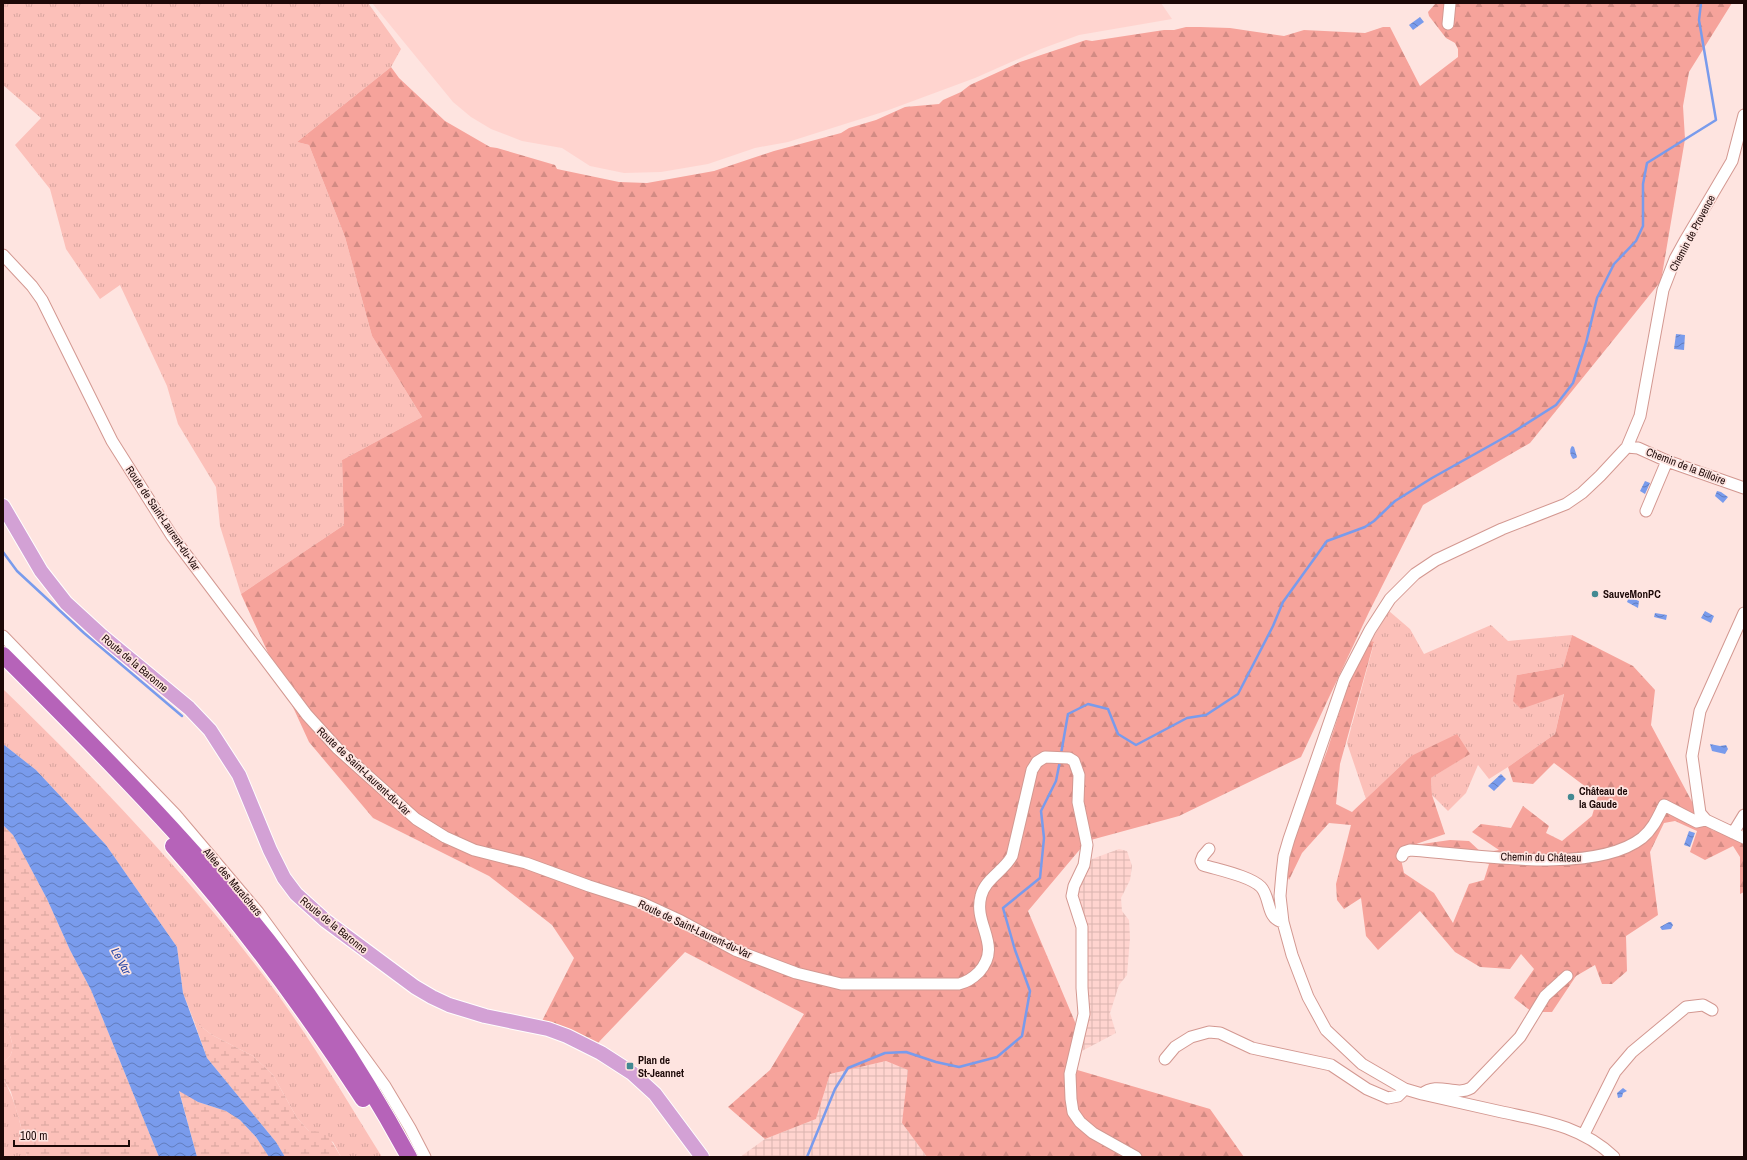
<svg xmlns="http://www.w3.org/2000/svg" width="1747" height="1160" viewBox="0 0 1747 1160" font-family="'Archivo Narrow',sans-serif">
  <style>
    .built { fill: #ffd4cf }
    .industrial { fill: url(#industrial-grid) }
    .grass { fill: url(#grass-tufts) }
    .forest { fill: url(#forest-firs) }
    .wetland { fill: url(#wetland-marsh) }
    .water { fill: url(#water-waves) }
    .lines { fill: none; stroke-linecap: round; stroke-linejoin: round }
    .stream { stroke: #799bec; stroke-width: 2.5 }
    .minor-casing { stroke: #d39891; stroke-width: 13 }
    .major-casing { stroke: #fff; stroke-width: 16 }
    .highway-casing { stroke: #fff; stroke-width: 18 }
    .minor { stroke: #fff; stroke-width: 11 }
    .major { stroke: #d3a1d5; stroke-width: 14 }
    .highway { stroke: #b663b9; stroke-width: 16 }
    .poi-dot { fill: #428992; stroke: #fee4e0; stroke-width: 1.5 }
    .labels { text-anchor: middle; stroke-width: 3.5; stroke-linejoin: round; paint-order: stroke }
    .street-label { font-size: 11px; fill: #1c0807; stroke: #fee4e0 }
    .poi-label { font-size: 11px; font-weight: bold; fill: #1c0807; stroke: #fee4e0; text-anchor: start }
    .water-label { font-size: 12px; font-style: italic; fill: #2847a5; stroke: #fee4e0 }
  </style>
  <defs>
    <pattern id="industrial-grid" width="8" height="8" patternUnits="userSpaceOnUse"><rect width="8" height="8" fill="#ffd4cf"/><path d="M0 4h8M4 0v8" fill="none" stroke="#dab4b0"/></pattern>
    <pattern id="grass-tufts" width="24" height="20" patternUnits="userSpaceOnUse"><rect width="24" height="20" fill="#fcc0b9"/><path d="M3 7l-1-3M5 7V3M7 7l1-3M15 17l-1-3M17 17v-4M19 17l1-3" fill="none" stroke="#d7a49e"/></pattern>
    <pattern id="forest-firs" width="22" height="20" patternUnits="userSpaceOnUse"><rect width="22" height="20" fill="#f6a39b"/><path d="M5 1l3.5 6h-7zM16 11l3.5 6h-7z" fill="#d28b84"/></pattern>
    <pattern id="wetland-marsh" width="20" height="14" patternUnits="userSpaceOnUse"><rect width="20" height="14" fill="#fcc0b9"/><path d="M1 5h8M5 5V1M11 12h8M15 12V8" fill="none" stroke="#d7a49e"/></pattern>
    <pattern id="water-waves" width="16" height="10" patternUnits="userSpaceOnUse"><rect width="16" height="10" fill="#799bec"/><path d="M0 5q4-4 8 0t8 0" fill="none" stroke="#627cbd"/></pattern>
  </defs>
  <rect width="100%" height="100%" fill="#fee4e0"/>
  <path class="built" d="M372 3H1161L1172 19 1079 35 1041 49 975 78 886 111 788 142 755 148 708 164 661 172 624 173 590 166 562 148 522 141 491 129 471 117 453 102Z"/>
  <path class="industrial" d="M1119 849 1127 851 1132 866 1130 880 1121 898 1122 911 1129 920 1130 938 1127 975 1119 985 1110 1013 1116 1033 1080 1052 1076 894 1080 880 1092 859Z
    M886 1061 909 1070 902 1123 927 1157H740L765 1139 816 1119 830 1074Z"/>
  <path class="grass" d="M3 3H368L401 49 391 67 297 142 309 145 345 237 372 336 422 417 342 460 344 525 241 594 220 526 216 487 178 424 167 386 120 285 100 299 66 249 50 189 15 145 41 118 3 85Z
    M1389 611 1410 629 1424 654 1491 625 1508 641 1572 635 1563 667 1517 675 1564 693 1555 734 1508 767 1489 779 1478 765 1466 793 1448 811 1432 795 1431 778 1469 754 1411 756 1366 799 1347 743 1374 643 1371 641Z
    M3 689C96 779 186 873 264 976 308 1034 344 1096 382 1157H341L333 1142 309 1131 297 1118 273 1075 253 1056 212 1035 194 1021 183 993 177 947 106 845 36 770 3 744Z
    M3 1021C10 1034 20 1053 3 1062Z
    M3 1078C17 1103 22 1130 27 1157H3Z"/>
  <path class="forest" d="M1436 3H1732L1689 72 1683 106 1685 139 1661 281 1530 443 1423 505 1369 612 1301 757 1179 816 1087 841 1028 911 1075 1022 1074 1069 1210 1109 1244 1157H927L902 1123 908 1070 886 1061 830 1074 816 1119 765 1139 728 1107 770 1070 804 1014 685 952 596 1045 542 1021 574 958 552 925 489 876 373 818 309 742 241 594 344 525 342 460 422 417 372 336 345 237 309 145 297 142 391 67 399 78 445 121 490 147 497 148 555 165 557 169 619 182 647 183 714 171 774 151 841 133 849 128 876 120 905 107 939 104 943 100 961 92 970 85 1020 62 1086 40 1092 41 1164 30H1174L1186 27H1200L1230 28 1284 36 1304 30 1365 33 1383 27H1390L1420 86 1458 57V49L1455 43 1446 38 1429 16 1428 12Z
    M1572 635 1633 666 1655 690 1651 725 1698 813 1712 830 1737 838 1744 842V892L1740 894V857L1733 846 1705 860 1690 852 1697 831 1675 821 1664 823 1650 852 1658 915 1626 936 1627 971 1612 984H1602L1595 965 1576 976 1552 1012H1532L1514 998 1534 969 1521 954 1510 969 1480 967 1455 952 1420 911 1378 950 1366 936 1361 898 1344 909 1337 900 1336 884 1351 825 1329 823 1302 853 1289 880 1287 875 1294 836 1327 751 1354 667 1371 641 1374 642 1340 764 1336 804 1352 812 1411 756 1457 734 1470 754 1431 778 1432 795 1445 834 1399 850 1404 873 1434 893 1453 923 1469 884 1484 880 1489 864 1415 845 1450 840 1469 841 1482 853 1499 850 1472 832 1481 824 1511 828 1523 806 1549 826 1546 833 1562 841 1592 816 1598 796 1554 763 1533 784 1513 782 1508 767 1555 734 1564 694 1521 709 1513 701 1517 675 1563 667Z"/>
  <path class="wetland" d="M3 825 13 835 47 899 70 950 91 990 159 1157H27L20 1123 11 1092 3 1078V1062C20 1053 10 1034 3 1021Z
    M194 1021 212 1035 253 1056 273 1075 297 1118 309 1131 326 1132 341 1157H285L276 1142 207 1058Z
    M179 1090 198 1102 226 1111 240 1120 256 1137 269 1157H197Z"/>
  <path class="water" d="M1420 17 1424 22 1413 30 1409 25Z
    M1676 334 1685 335 1684 350 1674 349Z
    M1572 446 1574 447 1577 457 1576 458 1573 459C1570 455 1569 450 1572 446Z
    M1645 481 1650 483 1645 494 1640 491Z
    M1717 491 1721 492 1728 497 1723 503 1715 496Z
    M1629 597 1639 601 1638 608 1627 602Z
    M1705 611 1714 616 1711 623 1701 618Z
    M1655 613 1667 615 1666 620 1654 617Z
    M3 744 36 770 106 845 177 947 183 993 207 1058 276 1142 285 1157H269L256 1137 240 1120 226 1111 198 1102 179 1091 197 1157H159L91 990 70 950 47 899 13 835 3 825Z
    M1710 744 1720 746 1726 745 1728 749 1725 754 1712 751Z
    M1501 774 1506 779 1494 791 1488 786Z
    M1689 831 1695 833 1690 847 1684 845Z
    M1669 922H1671L1673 925 1671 929 1662 930 1660 927Z
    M1623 1088 1627 1091 1623 1093 1622 1097 1618 1098 1617 1093Z"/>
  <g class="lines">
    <path class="stream" d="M3 552 17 571 84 633 182 716
      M1061 754 1068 714 1088 704 1108 709 1118 734 1136 745 1187 718 1206 715 1238 694 1273 626 1283 602 1327 541 1365 527 1374 521 1395 501 1432 478 1507 436 1556 405 1573 383 1586 343 1597 298 1614 264 1636 241 1643 226V184L1647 163 1716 120 1699 20 1701 3
      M807 1157 835 1089 848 1068 885 1053 906 1052 936 1062 959 1067 997 1057 1022 1036 1030 991 1015 950 1003 908 1040 878 1044 838 1041 811 1056 781 1060 761"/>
    <defs>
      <path id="minor" d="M1448 24 1450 3
        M3 255 32 286 42 300 112 441 172 536 307 715 338 749 416 819 445 837 474 850 526 863 589 886 642 903 681 921 735 950 796 973 841 984H959C967 982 973 978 979 972 1003 945 973 925 981 896 985 879 1004 871 1012 856L1032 770 1037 762 1045 757 1069 758 1074 761 1079 775 1078 802 1087 845 1084 865 1074 886 1072 896 1082 927V988L1084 1014 1070 1074 1071 1099 1073 1112 1080 1122 1093 1133 1136 1157
        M1627 447 1638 448 1667 461 1744 488
        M1646 511 1667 461
        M1744 613 1700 711 1692 756 1700 813 1706 820 1744 838
        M3 636 175 814 258 912 385 1086 410 1128 425 1157
        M1733 833 1744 815
        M1209 849 1203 856 1201 861 1203 865C1219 870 1250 876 1261 887 1271 898 1266 919 1283 922
        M1402 856 1404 852 1410 850C1471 854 1593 876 1642 838 1653 829 1658 817 1664 805L1697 822 1706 820
        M1165 1059 1175 1047 1191 1037 1209 1032 1220 1033 1252 1048 1331 1065 1367 1089 1388 1098 1398 1096 1405 1089
        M1422 1094C1438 1081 1455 1097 1471 1088L1520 1037 1545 996 1567 976
        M1584 1134 1615 1072 1632 1052 1686 1007 1703 1005 1712 1010
        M1614 1157C1581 1126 1544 1121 1502 1112 1475 1106 1448 1100 1422 1094L1405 1089 1362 1064 1326 1030 1308 997 1292 955 1283 922 1280 896 1282 873 1284 856 1289 839 1344 680 1370 630 1390 599 1415 574 1436 560 1502 529 1566 504 1582 493 1600 476 1627 447 1640 416 1663 290 1675 259 1686 239 1732 161 1744 115"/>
      <path id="major" d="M3 506 41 571 66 603 102 636 189 708 210 730 239 775 270 850 284 878 296 894 326 921 415 987 432 997 449 1005 485 1016 548 1029 567 1036 601 1053 632 1073 655 1094 702 1157"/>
      <path id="highway" d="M3 655C78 730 152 804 221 884 293 966 357 1062 409 1157
        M173 846C243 925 305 1010 363 1099"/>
    </defs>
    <use href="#minor" class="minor-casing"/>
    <use href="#major" class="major-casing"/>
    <use href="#highway" class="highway-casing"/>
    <use href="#minor" class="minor"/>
    <use href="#major" class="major"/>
    <use href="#highway" class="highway"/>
  </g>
  <g class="poi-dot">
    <circle cx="1595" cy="594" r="4"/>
    <circle cx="1571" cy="797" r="4"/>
    <rect x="626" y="1062" width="8" height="8" rx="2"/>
  </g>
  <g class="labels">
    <g class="street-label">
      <text transform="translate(1692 233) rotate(-62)" y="4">Chemin de Provence</text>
      <text transform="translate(1686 466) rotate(21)" y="4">Chemin de la Billoire</text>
      <text transform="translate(163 518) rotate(56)" y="4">Route de Saint-Laurent-du-Var</text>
      <text transform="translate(135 663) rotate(40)" y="4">Route de la Baronne</text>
      <text transform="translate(364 771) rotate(43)" y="4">Route de Saint-Laurent-du-Var</text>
      <text transform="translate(1541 857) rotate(1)" y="4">Chemin du Château</text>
      <text transform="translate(233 882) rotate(50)" y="4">Allée des Maraîchers</text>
      <text transform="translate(334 925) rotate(39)" y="4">Route de la Baronne</text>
      <text transform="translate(695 929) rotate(25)" y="4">Route de Saint-Laurent-du-Var</text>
    </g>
    <g class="poi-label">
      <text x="1603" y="598">SauveMonPC</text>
      <text x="1579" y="795">Château de<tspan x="1579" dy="13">la Gaude</tspan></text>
      <text x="638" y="1064">Plan de<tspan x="638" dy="13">St-Jeannet</tspan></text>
    </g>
    <g class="water-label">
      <text transform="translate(121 961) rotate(62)" y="4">Le Var</text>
    </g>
  </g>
  <rect width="1747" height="1160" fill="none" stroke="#1c0807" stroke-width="8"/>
  <path d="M14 1140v6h115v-6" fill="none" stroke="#1c0807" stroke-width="2"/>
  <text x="20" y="1140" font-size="12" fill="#1c0807" stroke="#fee4e0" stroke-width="3" paint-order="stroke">100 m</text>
</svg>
